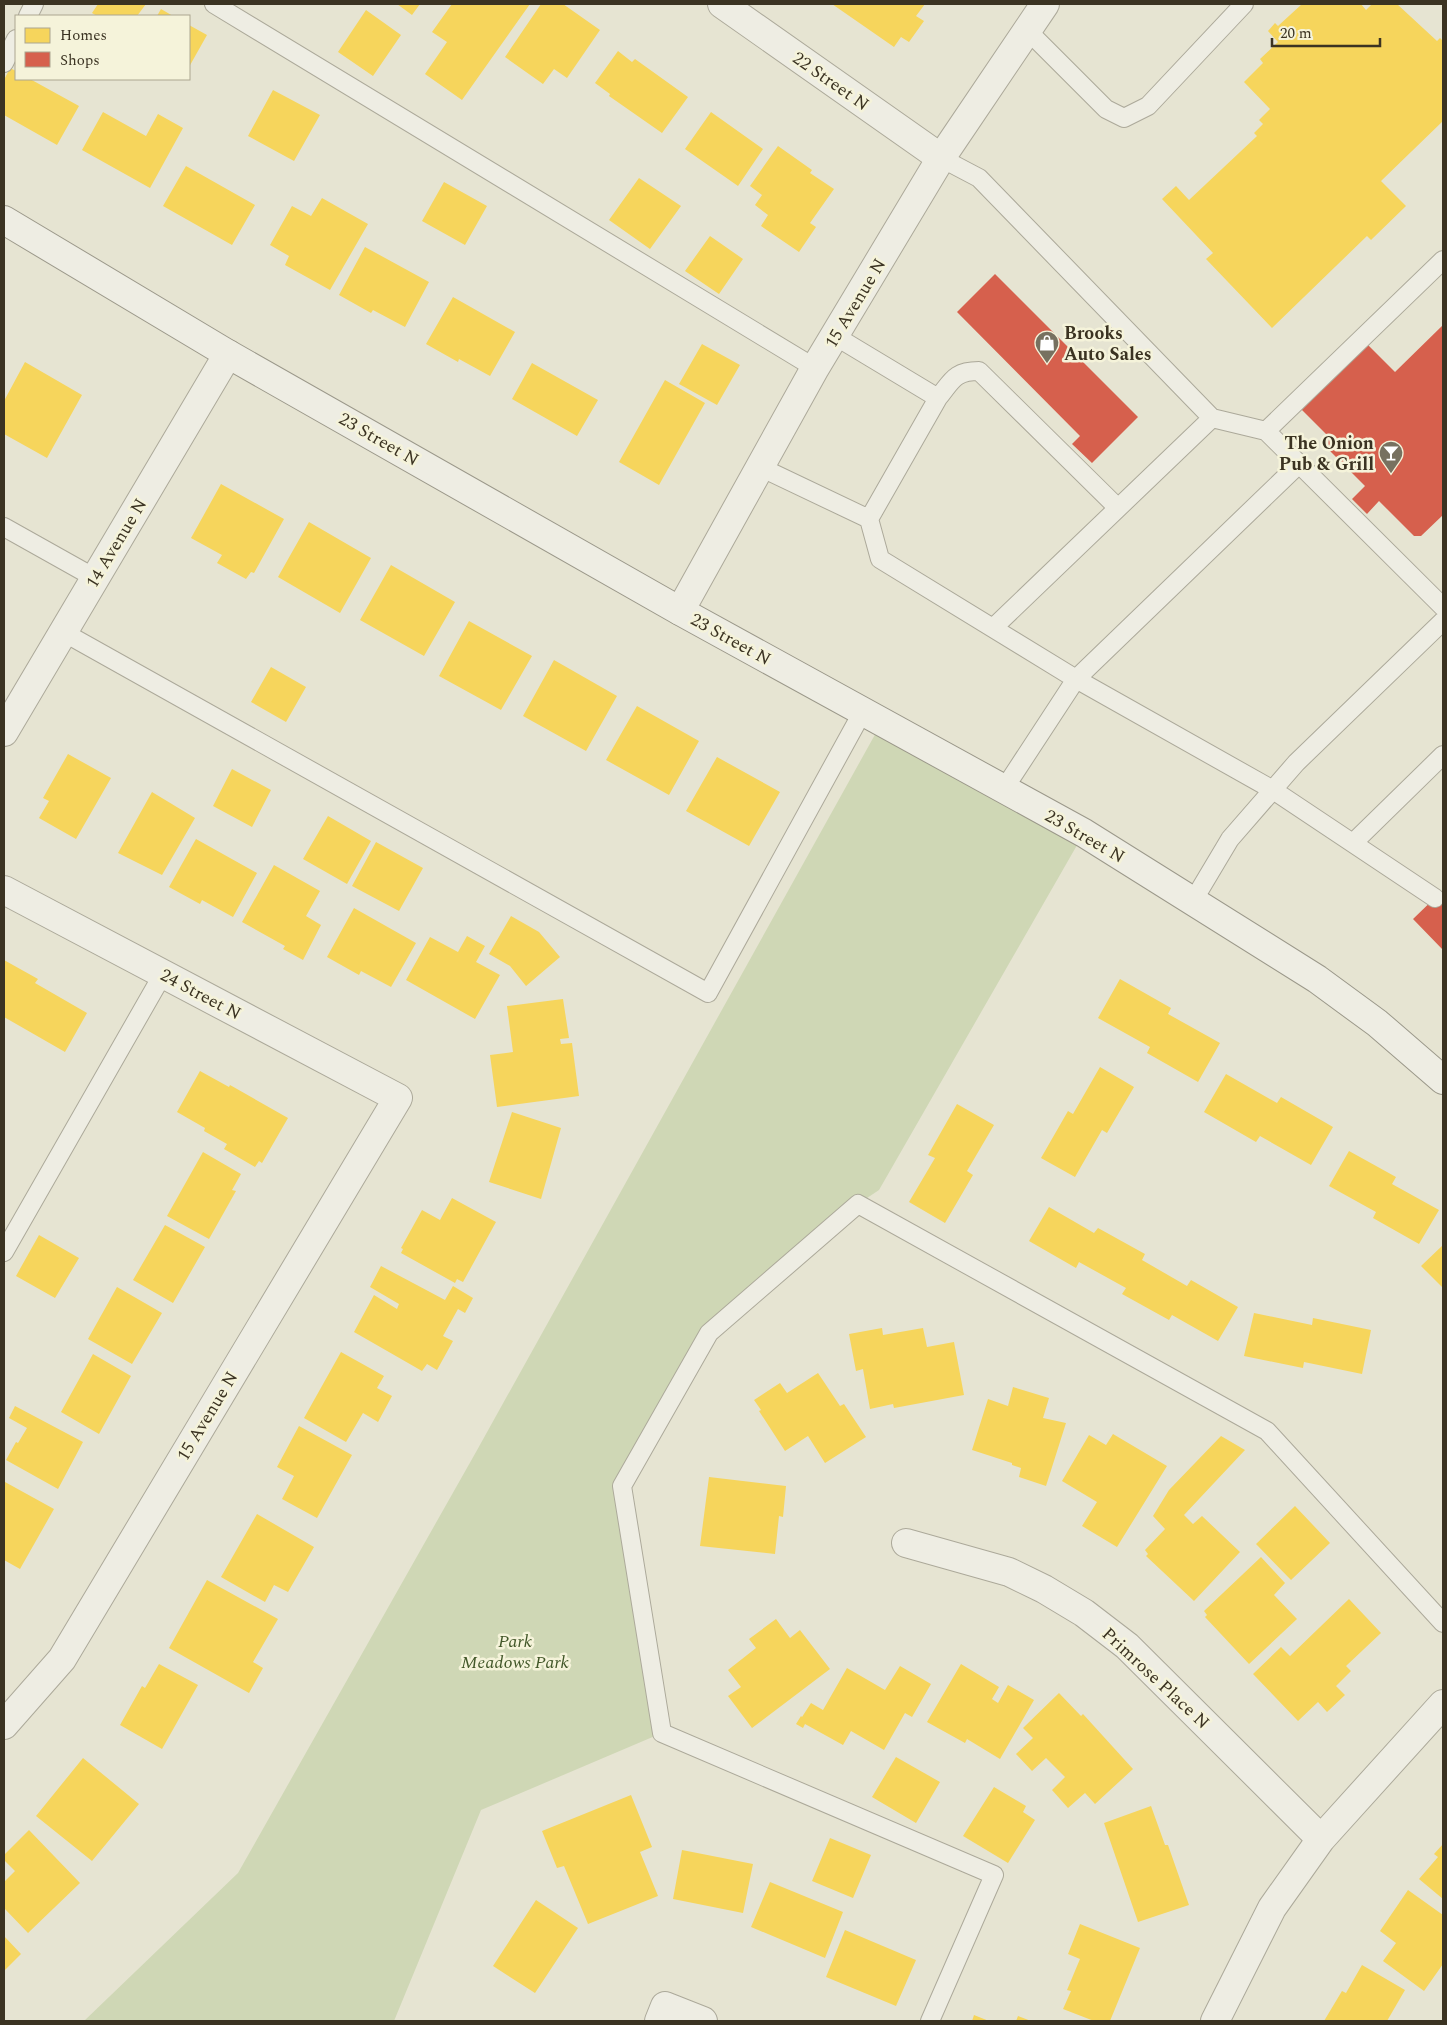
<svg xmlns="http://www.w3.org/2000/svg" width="1447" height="2025" viewBox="0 0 1447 2025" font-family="Spectral,serif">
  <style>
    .green { fill: #cfd7b5 }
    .homes { fill: #f6d55c }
    .shops { fill: #d6604d }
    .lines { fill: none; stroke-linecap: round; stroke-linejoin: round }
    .lane-casing { stroke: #aca99a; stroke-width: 20 }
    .street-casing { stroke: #aca99a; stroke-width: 30 }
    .secondary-casing { stroke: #9b988a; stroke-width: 30 }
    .lane { stroke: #eeede3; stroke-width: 18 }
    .street { stroke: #eeede3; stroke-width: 28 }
    .secondary { stroke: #eeede3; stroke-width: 28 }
    .labels { text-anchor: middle; stroke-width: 5; stroke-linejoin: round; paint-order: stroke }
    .street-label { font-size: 18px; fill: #3b3322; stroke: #f5f3da }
    .poi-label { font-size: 18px; font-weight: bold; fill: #3b3322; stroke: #f5f3da; text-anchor: start }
    .park-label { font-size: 18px; font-style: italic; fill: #425729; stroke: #f5f3da }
  </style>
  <rect width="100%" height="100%" fill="#e6e4d2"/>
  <path class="green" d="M882 722 1084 833 879 1190 858 1204 709 1333 622 1486 662 1733 481 1810 394 2021H84L238 1873 476 1452Z"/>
  <path class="homes" d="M98 4H146L137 16H97L92 13Z
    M397 4H420L412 15Z
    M452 4H530L462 100 425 74 447 42 432 32Z
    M541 4H563L600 30 567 78 554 69 543 84 505 57Z
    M832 4H925L916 16 924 21 909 42 901 37 894 47Z
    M1302 4H1361L1366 10 1372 4H1397L1437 41 1440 38 1443 41V121L1381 181 1406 206 1371 240 1367 236 1272 328 1206 259 1213 253 1162 199 1176 186 1189 200 1257 136 1254 133 1263 124 1259 120 1270 109 1244 82 1263 63 1260 59 1278 42 1268 31 1275 23 1278 26Z
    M161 9 173 16H157Z
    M366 10 401 35 373 76 338 52Z
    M189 25 207 35 189 67Z
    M618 51 632 62 635 59 688 97 662 133 609 96 610 94 595 83Z
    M10 68 16 71V79H30L79 106 57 145 4 115V80Z
    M273 90 320 115 294 161 248 136Z
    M103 112 146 136 158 114 183 128 150 188 82 150Z
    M711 112 763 149 738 186 685 149Z
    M778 146 812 170 810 173 834 189 810 223 816 227 799 252 761 226 768 215 755 205 762 195 750 186Z
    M186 166 255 205 232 245 163 206Z
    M639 178 681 206 650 249 609 220Z
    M444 182 487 206 465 245 422 221Z
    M322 198 368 224 330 290 285 265 289 256 270 245 292 206 311 216Z
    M710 236 743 259 719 294 685 271Z
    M365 247 429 282 405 327 373 310 371 313 339 295Z
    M453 297 515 332 490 376 459 359 458 362 426 344Z
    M702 344 740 365 717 405 679 384Z
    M25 362 82 395 47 458 4 434V401Z
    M532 363 598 400 577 436 512 399Z
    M665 380 705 403 659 485 619 462Z
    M221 484 284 519 254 573 251 572 246 579 217 563 222 555 191 538Z
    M309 522 371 558 340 613 278 577Z
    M391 565 455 602 424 656 360 620Z
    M469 621 532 656 501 710 439 676Z
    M554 660 617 696 586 751 523 716Z
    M271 667 306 687 286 722 251 702Z
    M637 706 699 741 669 795 606 760Z
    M68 754 111 778 76 839 39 818 49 801 43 798Z
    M717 757 780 792 749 846 686 811Z
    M232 769 271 790 252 827 213 806Z
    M152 792 195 818 162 875 118 853Z
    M328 816 371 841 347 884 303 859Z
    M196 839 257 873 233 917 202 900 200 904 169 887Z
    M376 842 423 868 399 911 352 886Z
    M274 865 320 891 306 916 321 925 303 960 283 949 285 946 242 922Z
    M354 908 416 943 391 987 361 971 359 975 327 957Z
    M511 916 539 932 560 957 526 986 510 966 489 954Z
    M467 936 485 946 476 962 500 975 475 1019 406 980 430 937 458 952Z
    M4 960 38 979 35 983 87 1013 65 1052 4 1017Z
    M1120 979 1171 1008 1168 1014 1220 1043 1198 1082 1147 1053 1150 1047 1098 1018Z
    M563 999 569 1038 560 1039 561 1044 572 1043 579 1096 497 1107 490 1055 513 1052 507 1006Z
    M1100 1067 1134 1087 1107 1133 1102 1130 1075 1177 1041 1158 1068 1111 1073 1114Z
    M200 1071 229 1087 230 1085 288 1118 262 1163 259 1161 255 1167 224 1149 227 1144 204 1131 205 1128 177 1112Z
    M1226 1074 1277 1103 1281 1097 1333 1127 1311 1165 1260 1136 1256 1142 1204 1112Z
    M957 1104 994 1125 967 1171 973 1175 945 1223 909 1202 935 1158 928 1155Z
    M512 1112 561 1128 541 1199 489 1182Z
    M1349 1151 1396 1177 1392 1184 1439 1210 1419 1244 1373 1218 1376 1212 1329 1186Z
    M203 1152 241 1174 232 1190 236 1191 209 1239 167 1216Z
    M452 1198 496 1222 463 1282 457 1279 455 1283 401 1253 403 1249 401 1248 422 1210 440 1220Z
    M1049 1207 1094 1233 1098 1228 1145 1254 1142 1260 1187 1286 1191 1280 1238 1307 1218 1341 1172 1315 1169 1320 1122 1294 1126 1288 1079 1262 1076 1268 1029 1241Z
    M165 1225 205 1247 173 1303 133 1280Z
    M39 1235 79 1258 55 1298 16 1276Z
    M1443 1245V1288L1421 1266Z
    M381 1266 445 1300 453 1286 473 1298 465 1313 458 1309 443 1336 453 1341 437 1370 427 1364 422 1371 354 1332 374 1295 397 1309 399 1304 370 1287Z
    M117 1287 162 1313 132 1364 88 1339Z
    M1254 1313 1312 1325 1313 1318 1371 1330 1362 1374 1304 1362 1303 1368 1244 1356Z
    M882 1328 883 1335 923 1328 927 1347 954 1342 964 1395 894 1408 893 1404 870 1409 863 1369 856 1371 849 1334Z
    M341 1352 384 1376 377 1388 392 1396 378 1422 363 1413 346 1442 304 1418Z
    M93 1354 131 1376 99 1434 61 1412Z
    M818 1373 840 1406 844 1404 866 1437 825 1463 808 1436 785 1451 759 1411 761 1410 754 1400 780 1383 787 1393Z
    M1013 1387 1049 1398 1043 1418 1066 1423 1046 1486 1019 1477 1021 1468 1012 1465V1463L972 1450 988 1399 1008 1406Z
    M15 1406 83 1442 58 1489 6 1460 16 1442 18 1443 27 1428 9 1418Z
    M299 1426 352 1455 317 1518 282 1499 294 1476 277 1467Z
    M1113 1434 1167 1466 1117 1547 1082 1526 1097 1502 1062 1481 1089 1435 1106 1445Z
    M1221 1436 1245 1450 1184 1515 1193 1524 1202 1516 1240 1552 1194 1601 1146 1556 1148 1554 1145 1550 1165 1529 1153 1516 1169 1490Z
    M709 1477 786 1486 783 1517 779 1516 775 1554 700 1546Z
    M5 1482 54 1509 20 1569 4 1560Z
    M1295 1506 1330 1543 1291 1580 1256 1544Z
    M257 1514 314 1547 288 1592 274 1585 265 1602 221 1577Z
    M1261 1557 1285 1583 1274 1595 1297 1619 1249 1664 1205 1617 1207 1615 1204 1611Z
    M207 1580 278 1619 253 1662 263 1668 249 1693 169 1648Z
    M1349 1599 1381 1633 1346 1666 1351 1671 1336 1686 1345 1695 1327 1712 1318 1702 1298 1721 1253 1674 1281 1647 1290 1656Z
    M776 1619 790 1638 800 1630 830 1669 752 1728 728 1696 741 1687 728 1670 756 1648 749 1639Z
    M159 1664 198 1685 162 1749 120 1725 142 1686 145 1688Z
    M961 1664 999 1687 992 1699 998 1703 1008 1685 1034 1700 1000 1759 967 1739 965 1743 927 1722Z
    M900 1666 931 1684 912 1717 905 1713 884 1750 851 1731 843 1745 805 1724 803 1728 796 1724 801 1716 802 1717 811 1703 823 1710 847 1668 885 1690Z
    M1059 1693 1081 1716 1083 1714 1133 1769 1095 1804 1085 1793 1068 1808 1052 1790 1065 1777 1046 1758 1032 1771 1016 1754 1033 1738 1023 1728Z
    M896 1757 940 1782 916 1823 872 1797Z
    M83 1758 139 1804 92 1861 36 1816Z
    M994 1787 1026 1806 1023 1812 1035 1820 1008 1863 963 1836Z
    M631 1795 652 1847 640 1852 658 1896 588 1924 564 1866 557 1868 542 1831Z
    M1151 1806 1165 1845H1168L1189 1905 1138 1922 1104 1823Z
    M29 1830 80 1883 28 1933 4 1908V1882L15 1871 4 1860V1855Z
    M830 1838 871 1855 853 1898 812 1881Z
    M1443 1844V1899L1419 1879 1438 1857 1434 1854Z
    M682 1850 753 1864 743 1913 673 1899Z
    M770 1882 843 1912 825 1958 751 1927Z
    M1408 1890 1443 1915V1964L1424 1991 1383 1961 1396 1943 1380 1931Z
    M536 1900 578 1928 535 1993 493 1966Z
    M1080 1924 1140 1948 1110 2021H1094L1063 2009 1071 1991 1067 1990 1080 1959 1068 1954Z
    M845 1930 916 1960 896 2006 826 1977Z
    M4 1936 21 1954 4 1971Z
    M1362 1965 1405 1990 1387 2021H1324L1342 1991 1346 1993Z
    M974 2015 989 2021H972Z
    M1018 2016 1031 2021H1016Z"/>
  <path class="shops" d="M995 274 1138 417 1092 463 1072 444 1080 436 957 312Z
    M1443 325V515L1421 536H1414L1379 501 1367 514 1352 499 1365 486 1328 449 1329 437 1301 409 1367 344 1395 372Z
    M1443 890V950L1413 919Z"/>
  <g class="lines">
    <defs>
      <path id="lane" d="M214 4 815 368
        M28 16 34 4
        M1027 30 1106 109 1124 118 1148 106 1244 4
        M4 63 16 39
        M941 158 979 178 1212 418
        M1443 260 1266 431 1443 607
        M835 336 938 398 869 519
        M938 398C952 381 954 371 979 371L1118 508
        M760 467 869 519 880 559 1076 679 1273 790 1435 898
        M4 527 95 578
        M993 628 1212 418 1266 431
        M63 632 708 993 863 711
        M1004 789 1076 679 1299 464
        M1353 843 1443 755
        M1193 901 1230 839 1296 763 1443 621
        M4 1252 163 974
        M930 2021 994 1875 662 1733 622 1486 709 1333 858 1204 1267 1431 1443 1623"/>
      <path id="street" d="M722 4 941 158
        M680 611 815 368 941 158 1045 4
        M4 732 228 354
        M4 890 398 1098 62 1659 4 1725
        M906 1543 1009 1572 1044 1589 1084 1613 1127 1646 1321 1839
        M659 2021 665 2006 703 2021
        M1215 2021 1272 1908 1321 1839 1443 1704"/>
      <path id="secondary" d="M4 220 228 354 680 611 1084 833 1317 979 1377 1023 1443 1080"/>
    </defs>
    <use href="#lane" class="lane-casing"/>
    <use href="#street" class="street-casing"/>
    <use href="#secondary" class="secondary-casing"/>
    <use href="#lane" class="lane"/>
    <use href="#street" class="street"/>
    <use href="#secondary" class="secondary"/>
  </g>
  <defs>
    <symbol id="shop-pin" viewBox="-11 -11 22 30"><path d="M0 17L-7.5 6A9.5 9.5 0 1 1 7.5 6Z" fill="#777160" stroke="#f5f3da"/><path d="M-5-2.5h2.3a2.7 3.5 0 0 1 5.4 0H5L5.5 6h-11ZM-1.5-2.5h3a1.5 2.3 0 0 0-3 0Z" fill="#fff"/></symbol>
    <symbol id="bar-pin" viewBox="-11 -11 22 30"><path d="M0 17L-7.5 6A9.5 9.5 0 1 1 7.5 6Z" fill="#777160" stroke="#f5f3da"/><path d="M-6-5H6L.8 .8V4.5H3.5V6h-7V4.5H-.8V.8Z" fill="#fff"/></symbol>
  </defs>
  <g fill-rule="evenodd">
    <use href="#shop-pin" x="1033" y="329" width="28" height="38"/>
    <use href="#bar-pin" x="1377" y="439" width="28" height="38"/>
  </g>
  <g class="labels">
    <g class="street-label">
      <text transform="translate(831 81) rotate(35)" y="6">22 Street N</text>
      <text transform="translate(855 303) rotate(-59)" y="6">15 Avenue N</text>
      <text transform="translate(379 439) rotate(30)" y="6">23 Street N</text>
      <text transform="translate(116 543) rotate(-59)" y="6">14 Avenue N</text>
      <text transform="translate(731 639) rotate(29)" y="6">23 Street N</text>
      <text transform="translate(1085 836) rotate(30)" y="6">23 Street N</text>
      <text transform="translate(201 994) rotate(28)" y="6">24 Street N</text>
      <text transform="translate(207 1416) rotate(-59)" y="6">15 Avenue N</text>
      <text transform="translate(1156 1678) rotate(43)" y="6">Primrose Place N</text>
    </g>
    <g class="poi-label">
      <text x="1064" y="339">Brooks<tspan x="1064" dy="21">Auto Sales</tspan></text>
      <text x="1374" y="449" text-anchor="end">The Onion<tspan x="1374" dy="21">Pub &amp; Grill</tspan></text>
    </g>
    <g class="park-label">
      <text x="515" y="1647">Park<tspan x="515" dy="21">Meadows Park</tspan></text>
    </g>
  </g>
  <rect width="1447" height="2025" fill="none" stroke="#3b3322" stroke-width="10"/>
  <rect x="15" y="15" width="175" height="65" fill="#f5f3da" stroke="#aba690"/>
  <rect x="25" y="28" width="25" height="15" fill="#f6d55c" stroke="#aba690"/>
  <text x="60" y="40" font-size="15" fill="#3b3322">Homes</text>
  <rect x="25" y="52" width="25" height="15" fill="#d6604d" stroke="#aba690"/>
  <text x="60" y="65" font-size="15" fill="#3b3322">Shops</text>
  <path d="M1272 38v8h108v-8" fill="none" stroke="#3b3322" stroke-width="2.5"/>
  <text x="1280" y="38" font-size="15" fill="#3b3322" stroke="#f5f3da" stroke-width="4" paint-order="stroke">20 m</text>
</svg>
